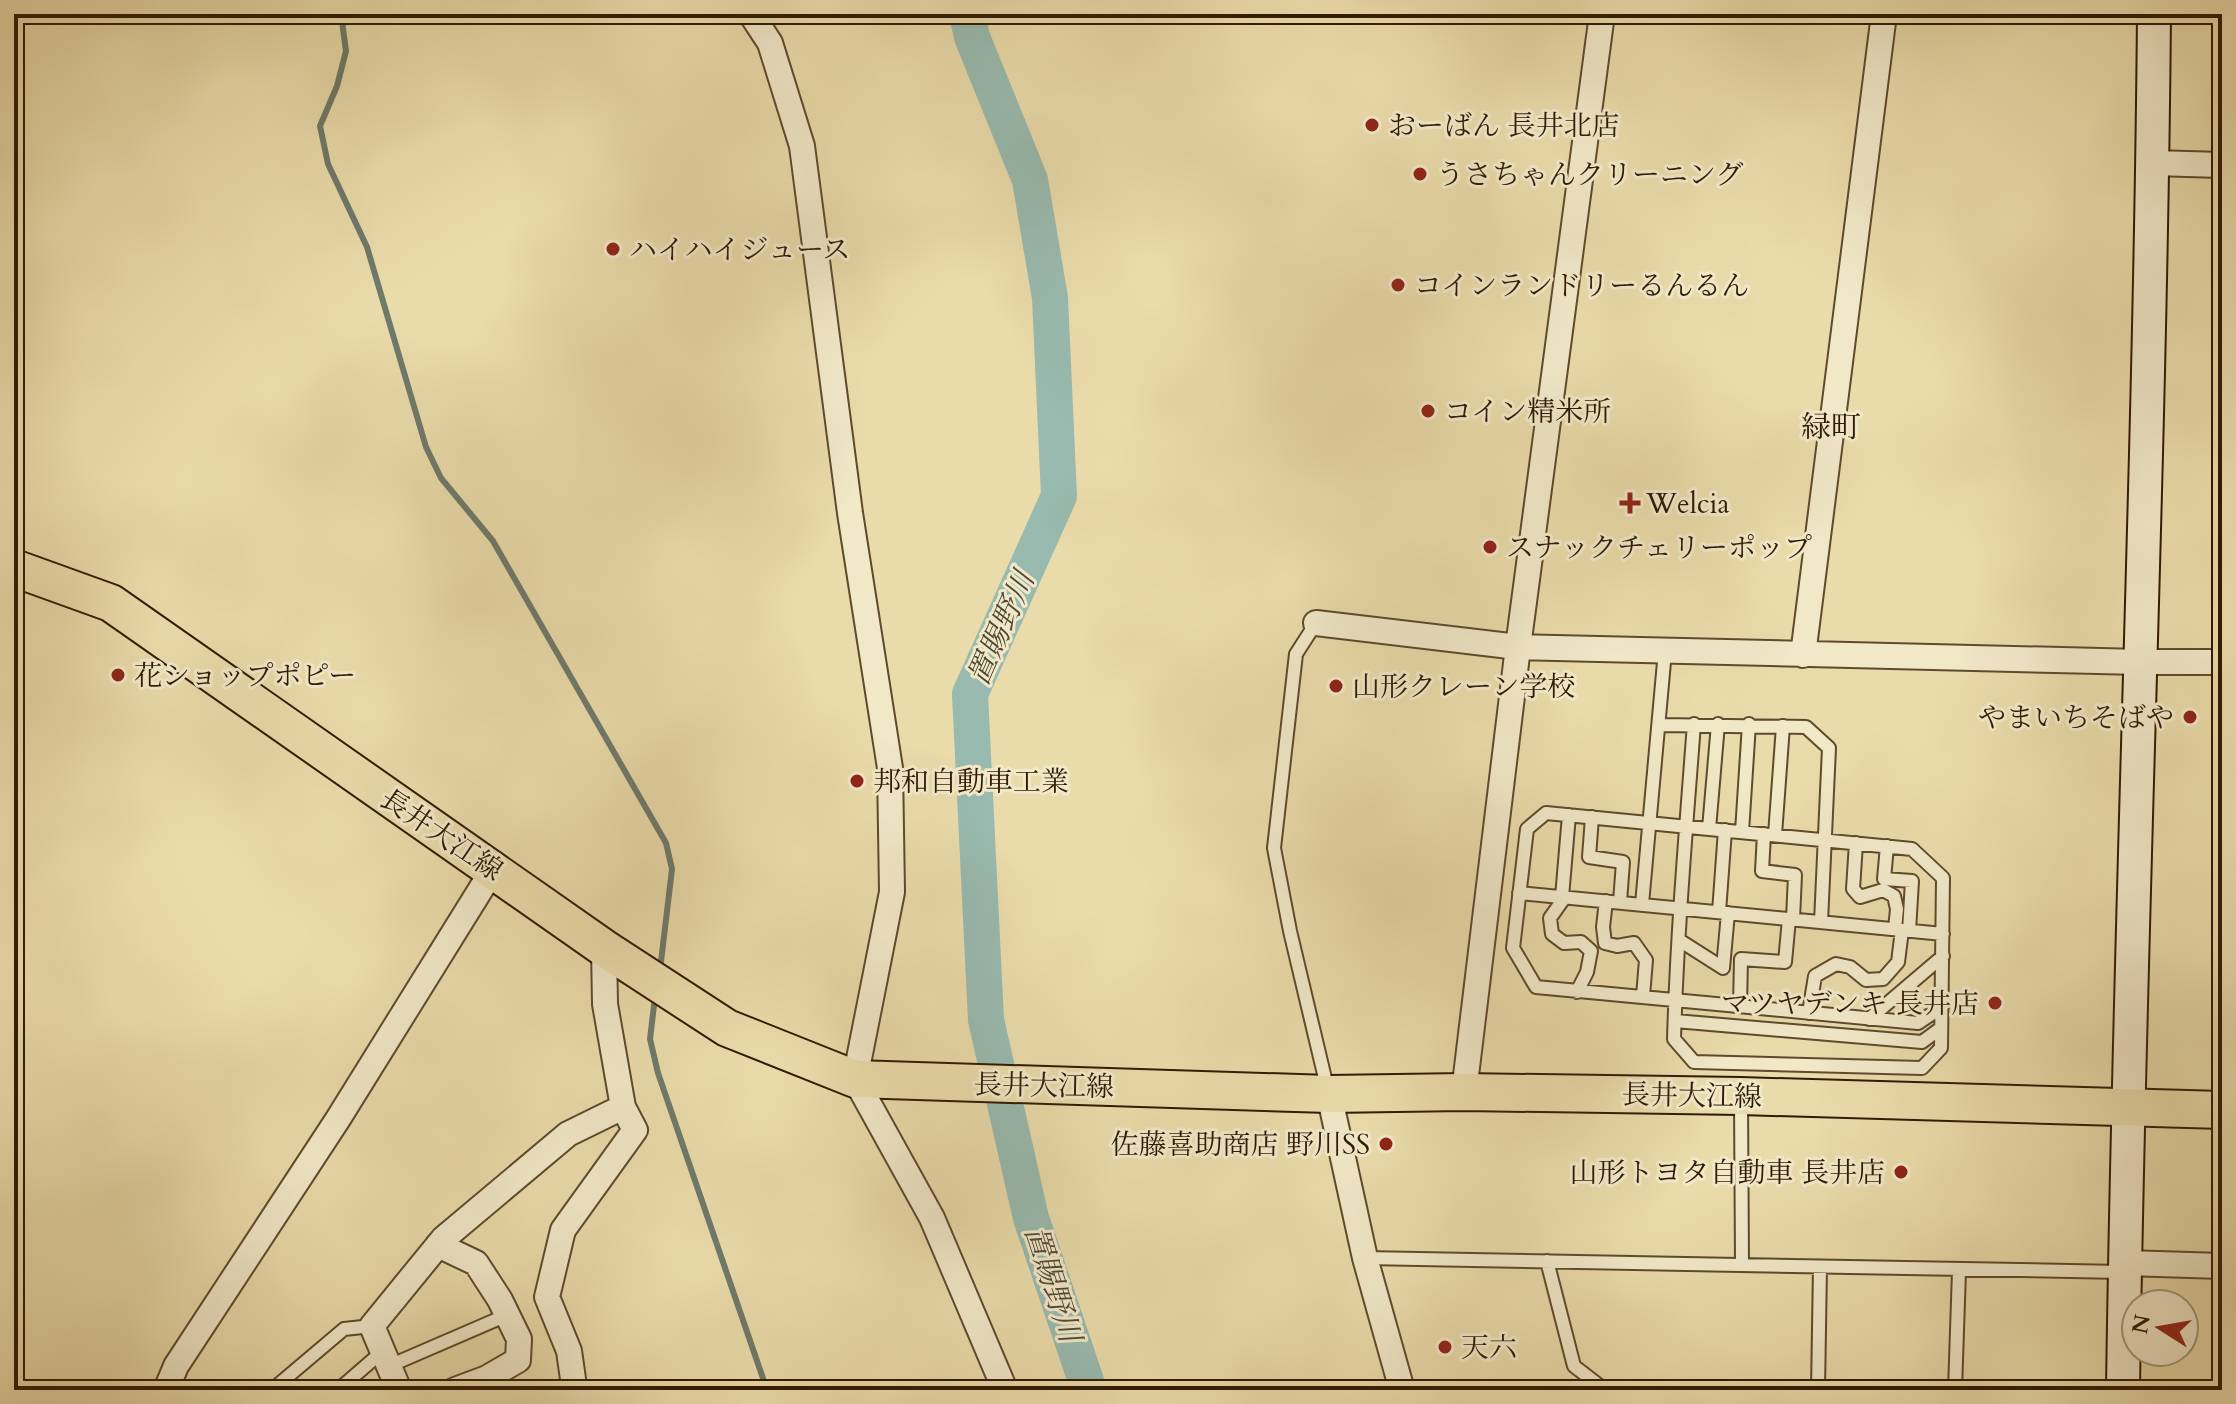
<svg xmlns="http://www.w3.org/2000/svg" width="2236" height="1404" viewBox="0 0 2236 1404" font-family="Cardo,'Noto Serif JP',serif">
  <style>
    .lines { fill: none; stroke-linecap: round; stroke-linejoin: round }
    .stream { stroke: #6e7a6a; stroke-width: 6 }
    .river { stroke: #98baaf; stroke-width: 36 }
    .lane-casing { stroke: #5e4a2d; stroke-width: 16 }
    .street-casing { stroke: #5e4a2d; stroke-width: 28 }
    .secondary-casing { stroke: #301a03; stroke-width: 36 }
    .primary-casing { stroke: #301a03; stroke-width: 40 }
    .lane { stroke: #f1e8c8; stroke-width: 12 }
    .street { stroke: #f1e8c8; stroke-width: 24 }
    .secondary { stroke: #f1e8c8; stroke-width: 32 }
    .primary { stroke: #eadbaa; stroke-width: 36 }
    .poi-dot { fill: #8f2418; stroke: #f1e8c8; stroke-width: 3 }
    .labels { text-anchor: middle; stroke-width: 6; stroke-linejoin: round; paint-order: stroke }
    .poi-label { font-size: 28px; fill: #301a03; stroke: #f1e8c8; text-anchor: start }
    .street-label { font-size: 28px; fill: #301a03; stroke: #f1e8c8 }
    .neighbourhood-label { font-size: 30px; fill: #301a03; stroke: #f1e8c8 }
    .water-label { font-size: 30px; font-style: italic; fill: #4f4a37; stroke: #f1e8c8 }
  </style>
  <rect width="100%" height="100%" fill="#eadbaa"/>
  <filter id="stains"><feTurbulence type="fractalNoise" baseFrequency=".0025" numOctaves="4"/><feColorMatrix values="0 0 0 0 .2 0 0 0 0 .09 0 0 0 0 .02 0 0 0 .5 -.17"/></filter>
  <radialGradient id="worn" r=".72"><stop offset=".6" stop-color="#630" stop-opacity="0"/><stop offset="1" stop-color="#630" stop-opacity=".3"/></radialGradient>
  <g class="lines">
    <path class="stream" d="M341 14 346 51 337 86 320 126 328 164 367 247 426 447 441 478 493 541 666 843 672 869 660 970
      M655 997 650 1039 658 1073 767 1390"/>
    <path class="river" d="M967 14 972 37 1030 180 1050 298 1059 496 970 694 986 1020 1031 1218 1089 1390"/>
    <defs>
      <path id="lane" d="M1316 623 1296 654 1274 848 1290 931 1328 1091
        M1694 724C1686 829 1677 934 1674 1039L1694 1062 1922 1068 1941 1048 1943 878 1912 849 1709 829C1655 824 1600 818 1546 813L1527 829 1513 948 1536 987 1918 1023 1942 1007
        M1661 725 1806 727 1829 748 1821 922
        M1592 817 1589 857 1623 862 1620 902
        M1709 829 1718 724
        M1742 832 1749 724
        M1764 834 1762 871 1795 875 1793 919
        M1775 835 1783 726
        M1856 843 1853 889 1860 897 1883 890 1894 896 1897 909 1895 929
        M1887 846 1884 879 1912 881 1909 931
        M1519 893 1943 934
        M1562 897 1569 815
        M1565 897 1550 918 1552 934 1564 943 1581 942 1591 951 1587 972 1577 992
        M1606 901 1603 927 1605 943 1617 946 1634 943 1646 960 1643 996
        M1642 904 1665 651
        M1719 912 1725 830
        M1679 940 1723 968 1728 913
        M1740 1006 1741 959 1785 962 1789 919
        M1809 1013 1815 976 1836 964 1850 967 1866 980 1883 979 1898 962 1902 930
        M1869 1019 1943 956
        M1675 1021 1922 1042 1941 1028
        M1741 1099 1742 1264
        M1365 1258 2122 1272
        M1547 1261 1574 1366 1605 1390
        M389 1366 507 1315
        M276 1390 279 1384 344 1329 372 1326
        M338 1390 383 1351
        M1818 1390 1820 1267
        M1955 1390 1959 1271"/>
      <path id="street" d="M751 14 770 43 802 146 850 513 890 768 892 892 855 1079 932 1218 1005 1390
        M2153 163 2222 165
        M1316 623 1518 647 2141 662H2222
        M1803 655 1884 14
        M1464 1092 1518 647 1602 14
        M1329 1094 1365 1258 1402 1390
        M438 1245 476 1263 500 1300 519 1339 518 1360 487 1378 455 1390
        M2125 1263 2222 1266
        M166 1390 176 1366 338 1119 494 868
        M399 1390 372 1326 443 1239 568 1134 623 1107 605 1004 604 948
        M568 1390 574 1386 569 1351 547 1297 563 1230 635 1130 623 1107"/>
      <path id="secondary" d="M2123 1390C2129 931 2150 473 2154 14"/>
      <path id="primary" d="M14 568 111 603 604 948 727 1028 855 1079 1329 1094 1464 1092 1741 1096 2222 1110"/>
    </defs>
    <use href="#lane" class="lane-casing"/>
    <use href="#street" class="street-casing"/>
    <use href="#secondary" class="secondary-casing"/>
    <use href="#primary" class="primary-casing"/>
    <use href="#lane" class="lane"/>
    <use href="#street" class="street"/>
    <use href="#secondary" class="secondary"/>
    <use href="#primary" class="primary"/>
  </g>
  <g class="poi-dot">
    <circle cx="1372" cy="125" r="8"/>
    <circle cx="1420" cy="174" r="8"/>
    <circle cx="613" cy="249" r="8"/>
    <circle cx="1398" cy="285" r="8"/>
    <circle cx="1428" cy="411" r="8"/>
    <path d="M1626 491h8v8h8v8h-8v8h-8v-8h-8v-8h8z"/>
    <circle cx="1490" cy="547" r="8"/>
    <circle cx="118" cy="675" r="8"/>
    <circle cx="1336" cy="686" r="8"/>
    <circle cx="2190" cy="717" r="8"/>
    <circle cx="857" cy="781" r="8"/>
    <circle cx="1995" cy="1003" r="8"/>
    <circle cx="1386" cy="1144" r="8"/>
    <circle cx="1901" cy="1172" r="8"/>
    <circle cx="1445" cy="1347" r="8"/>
  </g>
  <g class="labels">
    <g class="poi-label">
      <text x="1388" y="135">おーばん 長井北店</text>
      <text x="1436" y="184">うさちゃんクリーニング</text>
      <text x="629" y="259">ハイハイジュース</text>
      <text x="1414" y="295">コインランドリーるんるん</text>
      <text x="1444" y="421">コイン精米所</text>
      <text x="1646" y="513">Welcia</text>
      <text x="1506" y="557">スナックチェリーポップ</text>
      <text x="134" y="685">花ショップポピー</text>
      <text x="1352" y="696">山形クレーン学校</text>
      <text x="2174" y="727" text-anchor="end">やまいちそばや</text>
      <text x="873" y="791">邦和自動車工業</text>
      <text x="1979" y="1013" text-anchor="end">マツヤデンキ 長井店</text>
      <text x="1370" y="1154" text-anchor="end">佐藤喜助商店 野川SS</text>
      <text x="1885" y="1182" text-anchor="end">山形トヨタ自動車 長井店</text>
      <text x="1461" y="1357">天六</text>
    </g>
    <g class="street-label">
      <text transform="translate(442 834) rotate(34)" y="10">長井大江線</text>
      <text transform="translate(1044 1085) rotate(1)" y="10">長井大江線</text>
      <text transform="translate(1692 1095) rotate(1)" y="10">長井大江線</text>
    </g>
    <g class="neighbourhood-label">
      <text x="1831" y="437">緑町</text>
    </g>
    <g class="water-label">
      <text transform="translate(1001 628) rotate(-66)" y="10">置賜野川</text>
      <text transform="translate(1053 1284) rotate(72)" y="10">置賜野川</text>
    </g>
  </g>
  <rect width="2236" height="1404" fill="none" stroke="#eadbaa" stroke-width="48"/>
  <rect x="16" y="16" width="2204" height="1372" fill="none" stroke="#301a03" stroke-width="4"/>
  <rect x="24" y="24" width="2188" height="1356" fill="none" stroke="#301a03" stroke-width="2"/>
  <g transform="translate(2160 1328) rotate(281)"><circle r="38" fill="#f1e8c8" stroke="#a49679" stroke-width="2"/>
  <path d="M0-6L14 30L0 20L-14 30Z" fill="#8f2418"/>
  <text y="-12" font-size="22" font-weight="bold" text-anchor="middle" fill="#301a03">N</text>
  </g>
  <rect width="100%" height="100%" filter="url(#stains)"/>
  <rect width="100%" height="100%" fill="url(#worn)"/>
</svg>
